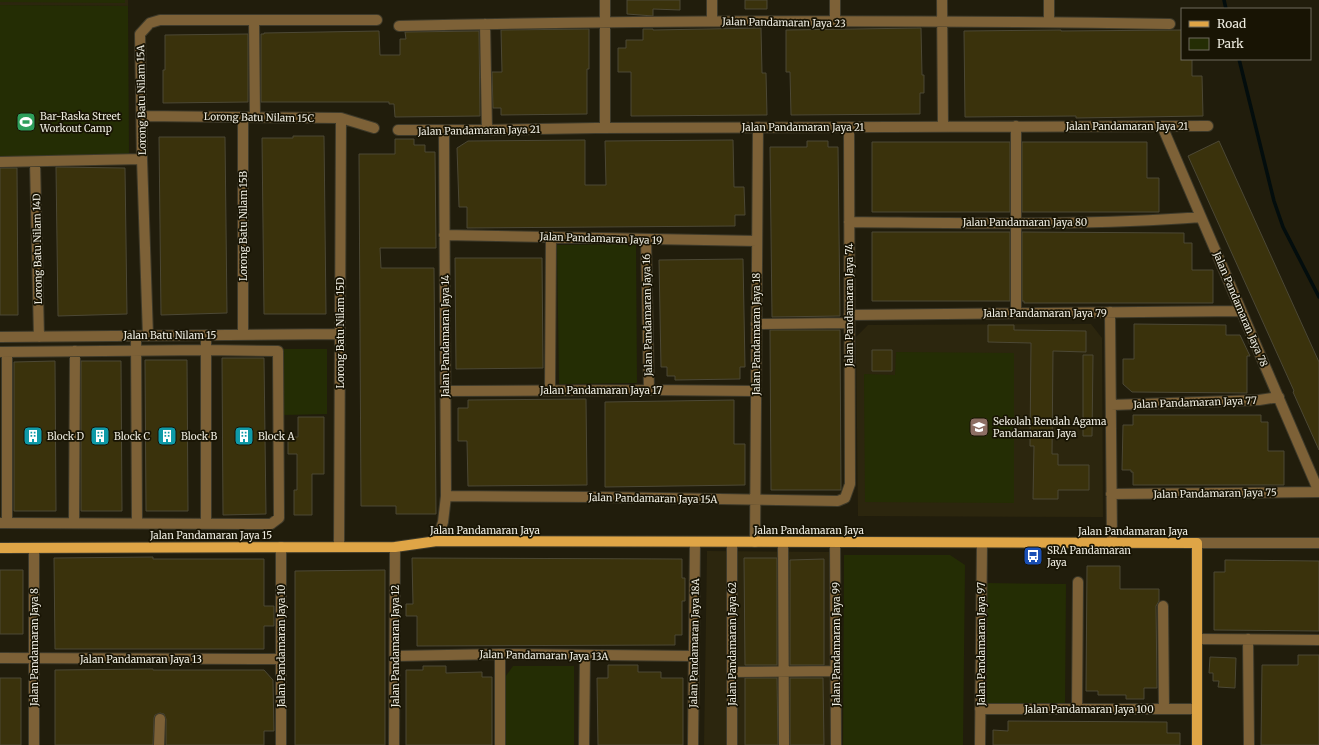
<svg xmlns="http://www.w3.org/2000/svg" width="1319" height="745" viewBox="0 0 1319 745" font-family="Merriweather,serif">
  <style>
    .built { fill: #2c260e }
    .green { fill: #242d04 }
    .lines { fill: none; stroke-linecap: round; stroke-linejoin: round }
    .stream { stroke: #030d0d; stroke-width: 3.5 }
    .building { fill: #3a320c; stroke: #4c4835 }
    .minor-casing { stroke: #3e3a2a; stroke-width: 12 }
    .major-casing { stroke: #3e3a2a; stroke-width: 12 }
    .minor { stroke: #7d6137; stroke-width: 10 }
    .major { stroke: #dfa546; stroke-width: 10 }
    .labels { text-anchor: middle; stroke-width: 3.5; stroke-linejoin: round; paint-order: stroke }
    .street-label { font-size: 10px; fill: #eeece1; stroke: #181404 }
    .poi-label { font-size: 10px; fill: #eeece1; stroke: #181404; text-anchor: start }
  </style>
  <rect width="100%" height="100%" fill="#211d0c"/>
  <path class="built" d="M0 0H128V6L0 5Z
    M1091 324 1102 338 1103 517 858 516 856 337 868 325Z
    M707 551 830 552V745H704Z"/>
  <path class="green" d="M0 0H125V3L0 2Z
    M0 5 128 6 129 157 0 159Z
    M636 244 637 383 559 384 557 245Z
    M283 349H327V414L283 415Z
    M896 352 1014 353V503L865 502 864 374 895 375Z
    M844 555H950L965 565 963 745H843Z
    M986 583 1066 584 1065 706H985Z
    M513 666H574V745H505V677Z"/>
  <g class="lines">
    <path class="stream" d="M1224 0 1226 9
      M1239 59 1274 201 1283 227 1319 297"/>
  </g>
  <path class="building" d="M627 0H680V10L653 9V16L627 14Z
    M745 0H767V9H745Z
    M761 28 762 73H766L767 115 631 116V72H618V48H626V40H643V29H653V30Z
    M921 28 922 75H924V93H920V114L791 115 790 72H786V30Z
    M589 29V69H587V114L501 115V108H493L492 72H502L501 30Z
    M1061 30V31L1182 30V59H1192V76H1202L1203 116 1076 118V116L965 117 964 31Z
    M379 31 380 55H400V39H406L405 32 479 31 480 116 395 117 394 104H389V102H261V34H264V33Z
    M248 34V102L163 103V70H165V35Z
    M293 136H324L326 314H264L262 138H293Z
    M159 137H225L227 313 161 315Z
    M395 139H414V145H425V152H435L436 248H380L381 268H434L436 514H396V506H361L359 154H395Z
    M585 140V185H606L605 141 733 140 734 187H744L745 215H735V226L467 228V207H459L457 148 468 141Z
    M807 141H828V147H838L840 316 772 317 770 147H807Z
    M1219 141 1319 362V450L1293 392 1294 391 1188 156Z
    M872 142H1010V212H872Z
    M1022 142H1147V178H1159V212H1022Z
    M56 167 125 168 127 314 58 316Z
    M0 168H17L18 315H0Z
    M872 232H1010V301H872Z
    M1022 232 1184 233V243H1192V270H1213V303H1024V301H1022Z
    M455 258H542L543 368 456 369Z
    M743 259 745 367H740V379L675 380V376H667V367H661L659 260Z
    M1134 324 1226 325V335H1240L1250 356H1247V393L1132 392 1123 384V359H1134Z
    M988 325H1014V330L1086 331V352L1053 351 1052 454H1058V465H1089V490H1058V499H1033L1034 446H1030L1031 343 988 342Z
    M770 330H840L841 490H771Z
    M872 350H892V371H872Z
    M1083 355H1093L1092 436H1083Z
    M222 358H264L266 514 223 515Z
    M145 360H187L188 511H146Z
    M55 361 56 511H14V362Z
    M81 361H121L122 511H81Z
    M586 399 587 485 468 486 467 441H458V408H468V400Z
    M734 400V444H745V485L605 487V402Z
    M1133 415H1261V422H1268V451H1284V485H1133V472H1131V470H1122L1123 425H1133Z
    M298 417H324V474H312V515H294V490H297V454H288V437H298Z
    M153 557V559H264V606H274V626H264V649H55L54 558Z
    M412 558 682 559V578H685V601H682V635H675V645L417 646V616H406V604H413Z
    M744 558H777V665H745Z
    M824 559V665H790V560Z
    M1225 560 1319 561V631L1214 630V572H1225Z
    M1087 566H1120V589H1159V601L1156 606 1157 688H1144V699H1126V695H1098V691H1086Z
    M0 570H23V634H0Z
    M385 570V745H295V571Z
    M1298 655H1319V745H1261L1262 665H1298Z
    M1210 657 1236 658 1235 688 1218 687 1219 681H1213V673H1209Z
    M608 665H638V672H661V678H683V745H598L597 678H608Z
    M423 666H446V673L482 672V677H492V745H406V670H423Z
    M153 669V670H264L273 680 274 731H264V745H166V719L164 714 160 713 155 715 154 718 153 745H55V670Z
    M0 678H21V745H0Z
    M745 678H777L778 745H745Z
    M790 678H823L824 745H790Z
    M1008 721 1167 722V733H1180V745H993V730L1008 731Z"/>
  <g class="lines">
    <defs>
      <path id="minor" d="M605 0V128
        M942 0 943 127
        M1049 0V22
        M254 20 255 117
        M712 21V0
        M835 22V0
        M485 24 487 130
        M399 26C656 20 913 20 1170 24
        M142 116 341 118 374 128
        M243 117V335
        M1162 126 1319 492
        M398 130H487L596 128 1208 126
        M0 162 142 159
        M35 162 39 337
        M849 222C966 223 1085 226 1201 217
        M444 235 757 241
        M646 239 649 390
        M1110 312 1112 543
        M1016 313V126
        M849 315 1241 311
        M756 324 849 323
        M136 336 137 523
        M148 336 142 159 140 34 150 23 160 20H377
        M0 337 340 334
        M0 352 206 350V524
        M550 390 551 236
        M445 391 649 390 756 391
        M1111 405 1259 400 1279 397
        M1111 494 1319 492
        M446 496 598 497 838 501 845 498 850 484 849 127
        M0 523 271 524 279 518 278 351 206 350V335
        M7 523V352
        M74 523 75 351
        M437 541 443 522 446 496 444 130
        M755 542 758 127
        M783 542 784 745
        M835 542 836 745
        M1197 543H1319
        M281 547V745
        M339 547 341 118
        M1163 606 1164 709
        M1197 639 1319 640
        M1248 639 1249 745
        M500 654V745
        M395 656 500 654 694 656
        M0 658 281 659
        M732 672 836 671
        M980 709H1197
        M1077 709 1078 582
        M34 745V548
        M159 745 160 719
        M394 745 395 547
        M584 745 585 656
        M693 745 695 542
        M732 745V542
        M980 745 982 543"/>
      <path id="major" d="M0 548 395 547 437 541 1197 543V745"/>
    </defs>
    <use href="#minor" class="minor-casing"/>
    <use href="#major" class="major-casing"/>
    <use href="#minor" class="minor"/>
    <use href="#major" class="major"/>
  </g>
  <defs>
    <symbol id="stadium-square" viewBox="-11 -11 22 22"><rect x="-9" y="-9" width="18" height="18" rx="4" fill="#2e9e5b" stroke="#181404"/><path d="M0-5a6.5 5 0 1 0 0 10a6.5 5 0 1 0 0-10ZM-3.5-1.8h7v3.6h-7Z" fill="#fff"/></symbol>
    <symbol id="school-square" viewBox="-11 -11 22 22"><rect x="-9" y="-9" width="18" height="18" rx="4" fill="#8d6e63" stroke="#181404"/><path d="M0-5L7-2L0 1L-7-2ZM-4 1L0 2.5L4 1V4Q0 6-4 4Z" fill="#fff"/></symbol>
    <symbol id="building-square" viewBox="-11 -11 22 22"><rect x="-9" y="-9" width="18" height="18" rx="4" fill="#0f9aa8" stroke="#181404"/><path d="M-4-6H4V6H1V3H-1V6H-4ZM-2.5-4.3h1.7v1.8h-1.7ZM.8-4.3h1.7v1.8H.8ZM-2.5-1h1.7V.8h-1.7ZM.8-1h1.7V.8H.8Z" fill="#fff"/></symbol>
    <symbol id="bus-square" viewBox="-11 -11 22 22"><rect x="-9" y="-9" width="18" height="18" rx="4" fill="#1a4fb4" stroke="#181404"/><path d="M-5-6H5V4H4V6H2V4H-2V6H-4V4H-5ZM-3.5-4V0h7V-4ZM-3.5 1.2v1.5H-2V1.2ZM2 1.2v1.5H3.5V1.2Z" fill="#fff"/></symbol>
  </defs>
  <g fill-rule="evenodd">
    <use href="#stadium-square" x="15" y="111" width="22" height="22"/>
    <use href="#school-square" x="968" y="416" width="22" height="22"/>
    <use href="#building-square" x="22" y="425" width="22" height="22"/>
    <use href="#building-square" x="89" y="425" width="22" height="22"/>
    <use href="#building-square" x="156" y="425" width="22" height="22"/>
    <use href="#building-square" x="233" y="425" width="22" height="22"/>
    <use href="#bus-square" x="1022" y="545" width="22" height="22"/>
  </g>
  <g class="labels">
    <g class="street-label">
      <text transform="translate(784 22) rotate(1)" y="4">Jalan Pandamaran Jaya 23</text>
      <text transform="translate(141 100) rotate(-91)" y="4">Lorong Batu Nilam 15A</text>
      <text transform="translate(259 117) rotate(1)" y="4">Lorong Batu Nilam 15C</text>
      <text x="1127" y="130">Jalan Pandamaran Jaya 21</text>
      <text x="803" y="131">Jalan Pandamaran Jaya 21</text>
      <text transform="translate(479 130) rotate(-1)" y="4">Jalan Pandamaran Jaya 21</text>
      <text x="1025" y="226">Jalan Pandamaran Jaya 80</text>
      <text transform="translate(243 226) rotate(-90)" y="4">Lorong Batu Nilam 15B</text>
      <text transform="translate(601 238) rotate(2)" y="4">Jalan Pandamaran Jaya 19</text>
      <text transform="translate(37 249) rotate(-91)" y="4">Lorong Batu Nilam 14D</text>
      <text transform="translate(849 305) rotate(-90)" y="4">Jalan Pandamaran Jaya 74</text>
      <text transform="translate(1241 309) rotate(67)" y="4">Jalan Pandamaran Jaya 78</text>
      <text x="1045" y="317">Jalan Pandamaran Jaya 79</text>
      <text transform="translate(647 315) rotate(-91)" y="4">Jalan Pandamaran Jaya 16</text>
      <text transform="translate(340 333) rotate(-90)" y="4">Lorong Batu Nilam 15D</text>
      <text transform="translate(756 334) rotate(-90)" y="4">Jalan Pandamaran Jaya 18</text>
      <text x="170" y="339">Jalan Batu Nilam 15</text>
      <text transform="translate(445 336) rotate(-90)" y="4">Jalan Pandamaran Jaya 14</text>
      <text x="601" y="394">Jalan Pandamaran Jaya 17</text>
      <text transform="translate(1195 402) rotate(-2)" y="4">Jalan Pandamaran Jaya 77</text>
      <text transform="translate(1215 493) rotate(-1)" y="4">Jalan Pandamaran Jaya 75</text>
      <text transform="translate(653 498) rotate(1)" y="4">Jalan Pandamaran Jaya 15A</text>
      <text x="485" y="534">Jalan Pandamaran Jaya</text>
      <text x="809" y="534">Jalan Pandamaran Jaya</text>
      <text x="1133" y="535">Jalan Pandamaran Jaya</text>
      <text x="211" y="539">Jalan Pandamaran Jaya 15</text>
      <text transform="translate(694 643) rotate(-89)" y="4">Jalan Pandamaran Jaya 18A</text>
      <text transform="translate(732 644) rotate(-90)" y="4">Jalan Pandamaran Jaya 62</text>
      <text transform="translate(836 644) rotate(-90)" y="4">Jalan Pandamaran Jaya 99</text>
      <text transform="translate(981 644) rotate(-90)" y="4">Jalan Pandamaran Jaya 97</text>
      <text transform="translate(281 646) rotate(-90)" y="4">Jalan Pandamaran Jaya 10</text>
      <text transform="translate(395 646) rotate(-90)" y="4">Jalan Pandamaran Jaya 12</text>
      <text transform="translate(34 647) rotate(-90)" y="4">Jalan Pandamaran Jaya 8</text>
      <text transform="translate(544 655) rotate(1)" y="4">Jalan Pandamaran Jaya 13A</text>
      <text x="141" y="663">Jalan Pandamaran Jaya 13</text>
      <text x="1089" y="713">Jalan Pandamaran Jaya 100</text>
    </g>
    <g class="poi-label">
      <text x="40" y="120">Bar-Raska Street<tspan x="40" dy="12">Workout Camp</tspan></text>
      <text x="993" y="425">Sekolah Rendah Agama<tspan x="993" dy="12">Pandamaran Jaya</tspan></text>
      <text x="47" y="440">Block D</text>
      <text x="114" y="440">Block C</text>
      <text x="181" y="440">Block B</text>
      <text x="258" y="440">Block A</text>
      <text x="1047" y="554">SRA Pandamaran<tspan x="1047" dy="12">Jaya</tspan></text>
    </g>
  </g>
  <rect x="1181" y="8" width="130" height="52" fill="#181404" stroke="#6e6a5c"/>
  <rect x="1189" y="21" width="20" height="6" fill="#dfa546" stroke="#6e6a5c"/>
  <text x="1217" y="28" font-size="12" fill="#eeece1">Road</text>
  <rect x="1189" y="38" width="20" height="12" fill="#242d04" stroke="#6e6a5c"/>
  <text x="1217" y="48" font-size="12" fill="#eeece1">Park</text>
</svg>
